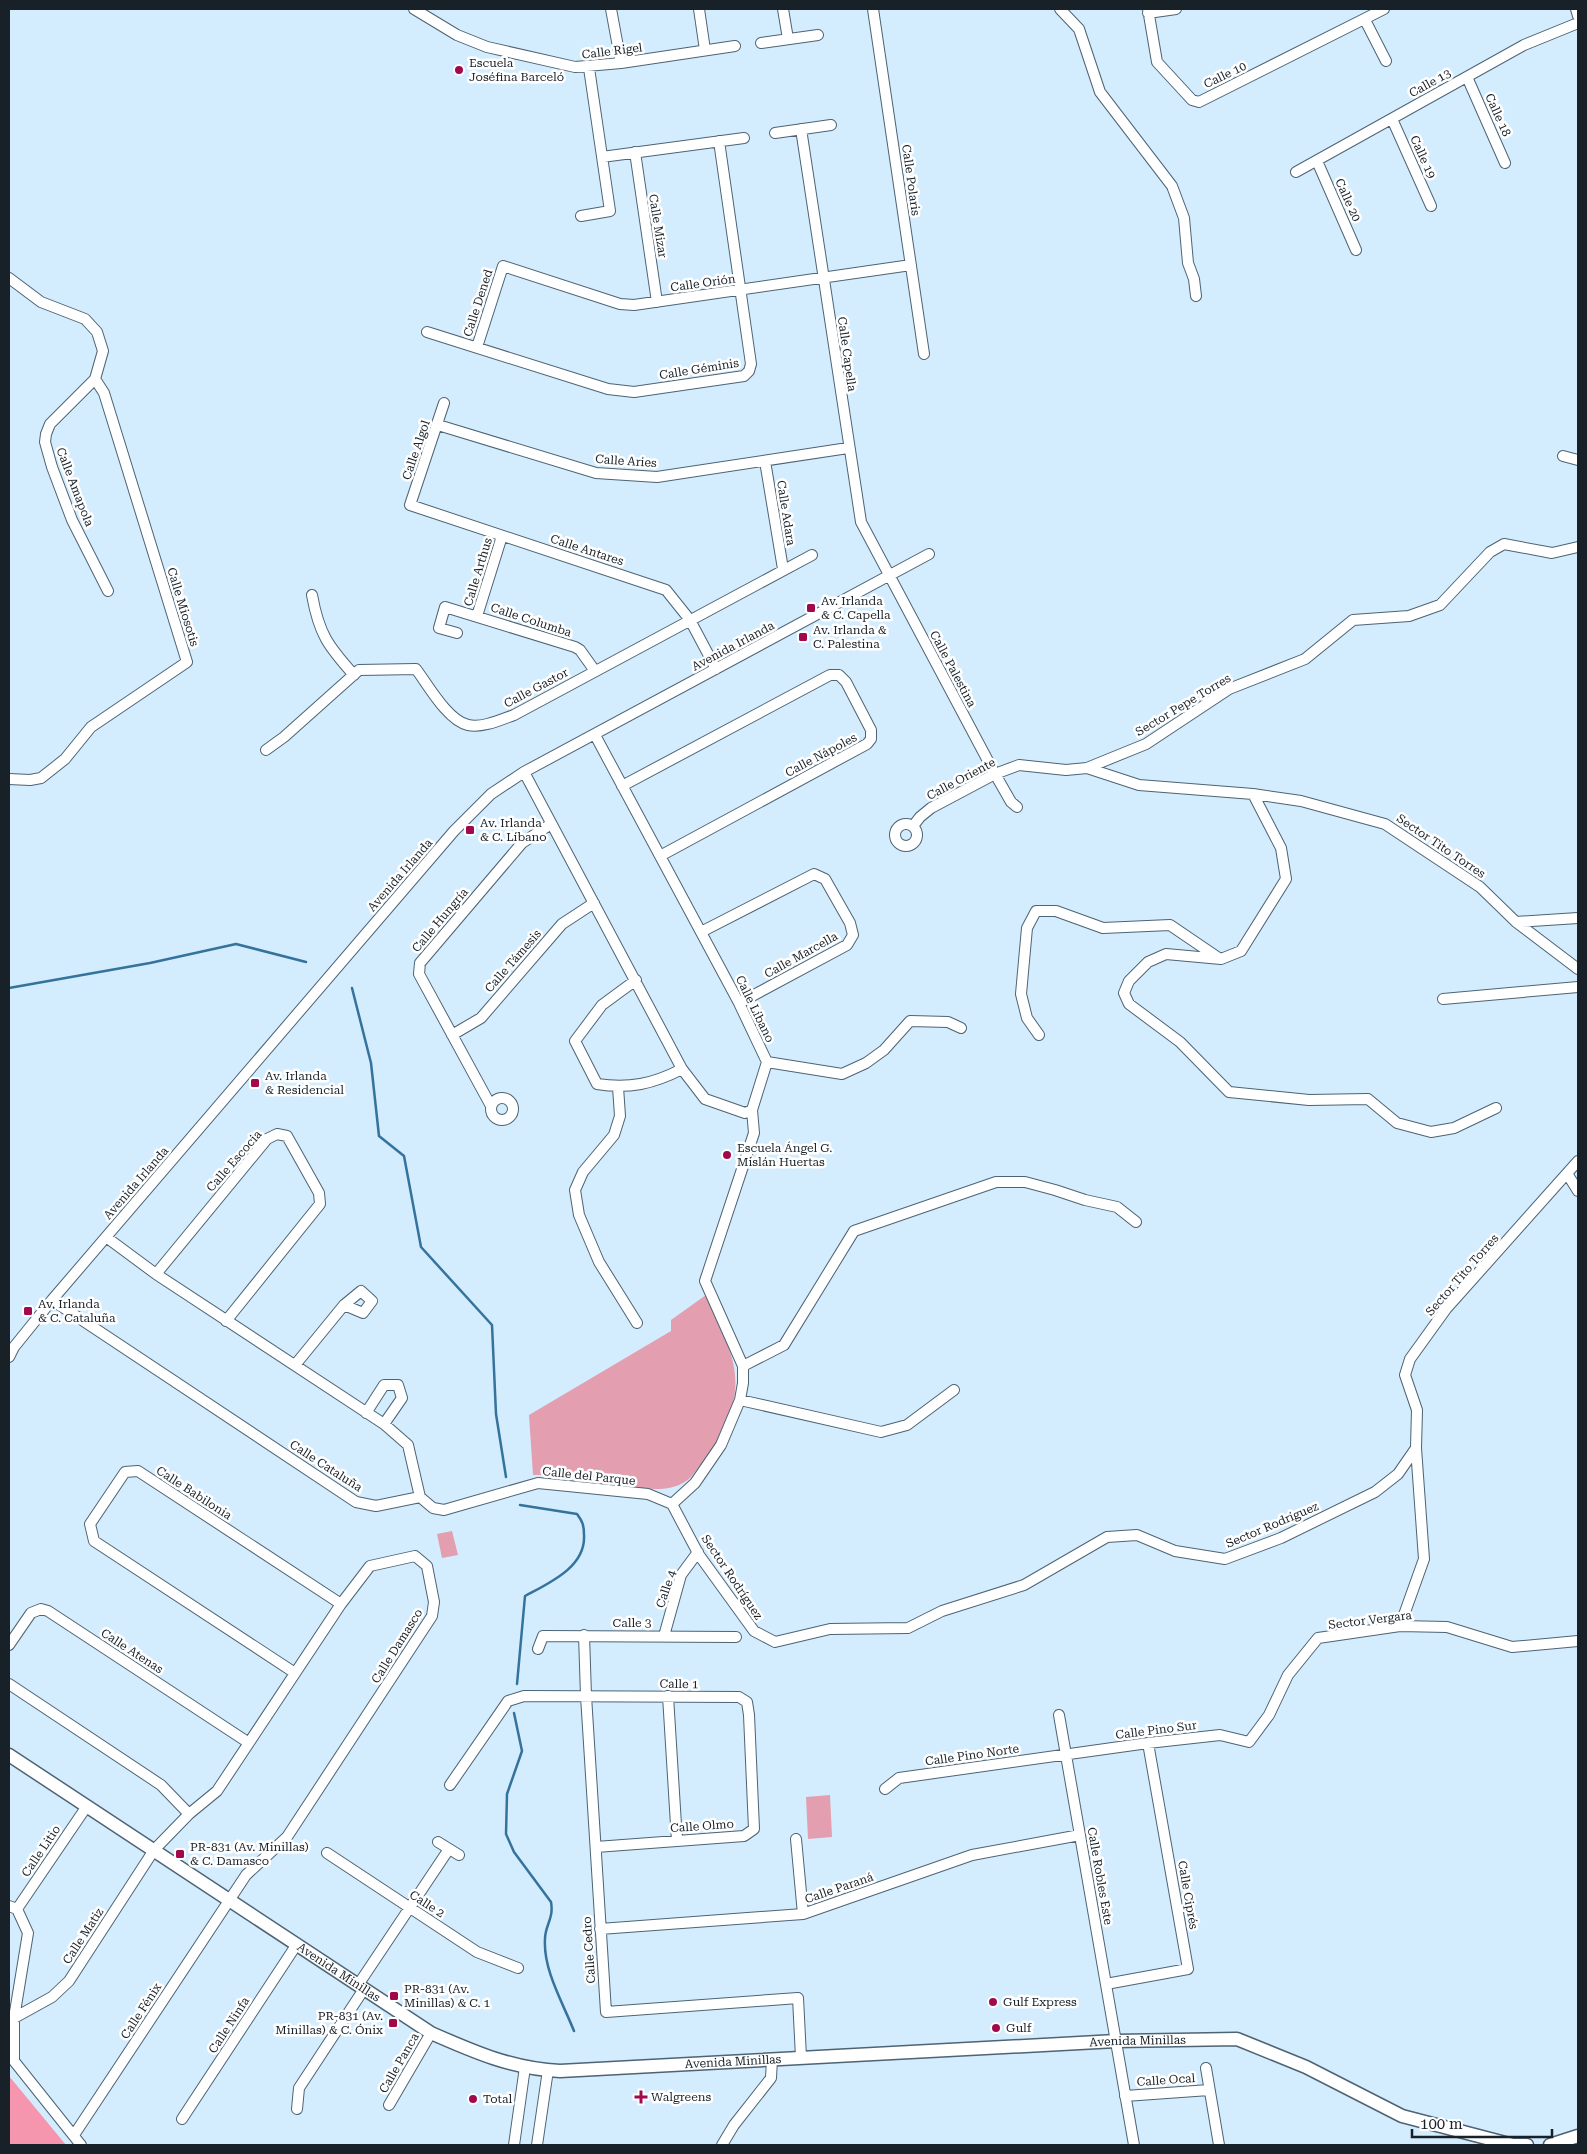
<svg xmlns="http://www.w3.org/2000/svg" width="1587" height="2154" viewBox="0 0 1587 2154" font-family="'Roboto Serif',serif">
  <style>
    .green { fill: #e39faf }
    .forest { fill: #f596ae }
    .lines { fill: none; stroke-linecap: round; stroke-linejoin: round }
    .stream { stroke: #35729c; stroke-width: 2.5 }
    .minor-casing { stroke: #4e6373; stroke-width: 12 }
    .tertiary-casing { stroke: #4e6373; stroke-width: 15 }
    .minor { stroke: #fff; stroke-width: 10 }
    .tertiary { stroke: #fff; stroke-width: 12 }
    .poi-dot { fill: #a1094c; stroke: #fff; stroke-width: 2 }
    .labels { text-anchor: middle; stroke-width: 5; stroke-linejoin: round; paint-order: stroke }
    .street-label { font-size: 12px; fill: #182128; stroke: #fff }
    .poi-label { font-size: 12px; fill: #182128; stroke: #fff; text-anchor: start }
  </style>
  <rect width="100%" height="100%" fill="#d3ecfe"/>
  <path class="green" d="M706 1295C729 1348 750 1376 722 1434 716 1447 700 1465 691 1477 673 1495 644 1488 621 1486L620 1474 533 1475 529 1415 671 1331V1320Z
    M452 1531 458 1555 442 1558 437 1534Z
    M830 1795 832 1837 808 1839 806 1797Z"/>
  <path class="forest" d="M9 2076 66 2145H9Z"/>
  <g class="lines">
    <path class="stream" d="M9 988 150 963 236 944 306 962
      M352 988 371 1063 379 1136 404 1156 421 1247 492 1325 496 1414 506 1477
      M517 1684 525 1596C549 1583 586 1567 584 1535 584 1526 583 1522 577 1514L520 1505
      M514 1713 522 1751 507 1794 506 1834 514 1852 551 1902C554 1919 545 1925 545 1939 543 1970 563 2003 574 2031"/>
    <defs>
      <path id="minor" d="M414 9 457 35 487 47 575 67 621 63 735 46
        M611 9 621 63
        M699 9 705 50
        M783 9 788 39
        M873 9 924 354
        M1060 9 1079 29 1100 92 1172 186 1184 218 1188 263 1194 279 1196 296
        M1148 9 1157 62 1192 100 1199 102 1384 9
        M1576 9 1578 16
        M1148 13 1176 9
        M1365 20 1386 61
        M761 43 818 35
        M1467 77 1505 163
        M1392 119 1431 206
        M801 129 861 522 995 774 1011 802 1017 807
        M775 133 831 125
        M635 152 657 302
        M602 157 744 138
        M1317 161 1356 250
        M1296 172 1524 45 1578 23
        M581 216 610 211 589 68
        M9 278 41 302 85 319 97 332 103 351 95 379 50 424 46 434 45 442 52 467 72 520 108 591
        M427 332 608 389 634 392 744 376 749 371 751 364 719 141
        M477 347 503 266 620 304 634 305 911 265
        M444 403 410 505 666 590 690 620 716 669
        M438 425 596 473 657 477 848 448
        M1563 456 1578 460
        M765 461 783 569
        M312 595C319 634 328 646 354 675
        M477 616 502 536
        M457 633 439 628 445 607 575 647 580 650 595 671
        M266 750 284 737 359 670 416 669C428 685 448 721 468 725 483 728 500 720 514 715L812 555
        M1087 768 1139 785 1253 794 1301 801 1385 824 1480 887 1516 922 1578 969
        M524 772 682 1069 705 1099 745 1113 752 1110 767 1062 739 1003 595 735
        M9 779 30 780 41 778 65 759 91 727 187 662 104 393 95 379
        M622 786 830 675H839L846 682 871 730V739L867 744 660 856
        M1253 794 1281 848 1286 879 1241 951 1221 959 1166 954 1148 962 1129 981 1124 993 1129 1004 1180 1042 1229 1092 1309 1100 1368 1099 1397 1123 1431 1132 1454 1128 1496 1108
        M895 835a11 11 0 1 1 22 0a11 11 0 1 1-22 0Z
        M913 826 920 817 931 808 995 774 1019 765 1066 770 1087 768 1146 744 1229 689 1305 659 1353 620 1409 616 1440 605 1490 552 1504 544 1552 553 1578 547
        M1516 922 1578 918
        M701 932 814 874 825 879 850 923 853 935 847 945 739 1003
        M636 980 602 1005 575 1041 597 1084C629 1089 653 1084 682 1069
        M1443 999 1578 987
        M452 1035 481 1018 562 924 594 903
        M1039 1035 1027 1018 1021 994 1027 928 1036 911H1056L1103 928 1170 925 1220 959
        M767 1062 842 1074 866 1063 884 1050 910 1021 948 1022 961 1028
        M618 1087 620 1116 614 1135 583 1172 575 1190 579 1215 599 1262 637 1323
        M491 1109a11 11 0 1 1 22 0a11 11 0 1 1-22 0Z
        M491 1106 419 974 420 963 522 843 551 824
        M1568 1175 1578 1191
        M106 1237 156 1274 384 1424 408 1445 420 1497
        M156 1274 267 1139 277 1134 287 1136 319 1193 320 1204 226 1321
        M52 1300 356 1502 376 1506 420 1497
        M9 1357 14 1347 52 1300 454 831 491 794 524 772 929 554
        M295 1365 344 1305 361 1291 372 1301 363 1313 344 1305
        M743 1366 784 1345 854 1231 996 1182H1025L1055 1190 1085 1200 1117 1207 1136 1222
        M740 1400 881 1432 907 1425 954 1390
        M366 1413 384 1385H398L402 1398 384 1424
        M420 1497 433 1508 444 1510 538 1483 648 1494 672 1504
        M672 1504 699 1555 754 1631 775 1642 830 1629 908 1628 942 1611 1024 1585 1107 1537 1137 1535 1175 1551 1225 1559 1281 1538 1375 1492 1398 1474 1416 1448
        M672 1504 695 1483 721 1445 740 1400 743 1383V1366L705 1281 754 1133 752 1110
        M1400 1626 1424 1559 1416 1448 1417 1410 1405 1375 1410 1359 1446 1309 1578 1161
        M584 1635 586 1696 606 2012 798 1998 801 2057
        M664 1636 681 1575 698 1552
        M9 1645 31 1613 41 1609 48 1611 249 1743
        M538 1649 543 1636 736 1637
        M295 1673 94 1541 90 1524 125 1472 138 1471 341 1604
        M9 1684 161 1785 189 1814
        M668 1696 677 1841
        M1059 1715 1134 2145
        M450 1785 508 1701 524 1696 739 1697 747 1702 749 1715 754 1829 744 1836 596 1847
        M885 1789 899 1778 1148 1743 1220 1735 1249 1742 1269 1715 1288 1675 1318 1638 1400 1626 1447 1627 1512 1647 1578 1641
        M796 1839 803 1914
        M438 1842 459 1855
        M327 1853 477 1952 518 1968
        M9 1906 17 1909 28 1933 14 2018V2061L81 2145
        M17 1909 87 1806
        M600 1929 803 1914 972 1855 1080 1835
        M1106 1984 1188 1969 1148 1743
        M358 1985 449 1849
        M14 2018 52 1997 69 1981 154 1850 189 1814 217 1791 341 1604 370 1566 415 1556 427 1566 434 1602 432 1616 287 1837 246 1875 74 2135
        M1206 2068 1219 2145
        M1125 2096 1209 2090
        M389 2105 431 2033
        M297 2109 299 2088 364 1989
        M182 2119 297 1944
        M514 2145 525 2067
        M537 2145 548 2070
        M722 2145 734 2125 771 2078 772 2059"/>
      <g id="tertiary">
        <path id="s1" d="M9 1755 431 2033C474 2052 513 2069 560 2071L1116 2041 1237 2039 1306 2067 1402 2116 1513 2145H1527"/>
        <path d="M1550 2145 1578 2136"/>
      </g>
    </defs>
    <use href="#minor" class="minor-casing"/>
    <use href="#tertiary" class="tertiary-casing"/>
    <use href="#minor" class="minor"/>
    <use href="#tertiary" class="tertiary"/>
  </g>
  <g class="poi-dot">
    <circle cx="459" cy="70" r="5"/>
    <rect x="806" y="603" width="10" height="10" rx="2.5"/>
    <rect x="798" y="632" width="10" height="10" rx="2.5"/>
    <rect x="465" y="825" width="10" height="10" rx="2.5"/>
    <rect x="250" y="1078" width="10" height="10" rx="2.5"/>
    <circle cx="727" cy="1155" r="5"/>
    <rect x="23" y="1306" width="10" height="10" rx="2.5"/>
    <rect x="175" y="1849" width="10" height="10" rx="2.5"/>
    <rect x="389" y="1991" width="10" height="10" rx="2.5"/>
    <circle cx="993" cy="2002" r="5"/>
    <rect x="388" y="2018" width="10" height="10" rx="2.5"/>
    <circle cx="996" cy="2028" r="5"/>
    <path d="M638.5 2089.5h5v5h5v5h-5v5h-5v-5h-5v-5h5z"/>
    <circle cx="473" cy="2099" r="5"/>
  </g>
  <g class="labels">
    <g class="street-label">
      <text transform="translate(612 51) rotate(-7)" y="4">Calle Rigel</text>
      <text transform="translate(1225 75) rotate(-26)" y="4">Calle 10</text>
      <text transform="translate(1430 83) rotate(-29)" y="4">Calle 13</text>
      <text transform="translate(1498 115) rotate(66)" y="4">Calle 18</text>
      <text transform="translate(1423 157) rotate(66)" y="4">Calle 19</text>
      <text transform="translate(911 180) rotate(82)" y="4">Calle Polaris</text>
      <text transform="translate(1348 200) rotate(66)" y="4">Calle 20</text>
      <text transform="translate(658 226) rotate(81)" y="4">Calle Mizar</text>
      <text transform="translate(703 283) rotate(-8)" y="4">Calle Orión</text>
      <text transform="translate(478 303) rotate(-72)" y="4">Calle Dened</text>
      <text transform="translate(847 354) rotate(82)" y="4">Calle Capella</text>
      <text transform="translate(699 369) rotate(-9)" y="4">Calle Géminis</text>
      <text transform="translate(416 450) rotate(-71)" y="4">Calle Algol</text>
      <text transform="translate(626 461) rotate(4)" y="4">Calle Aries</text>
      <text transform="translate(75 487) rotate(69)" y="4">Calle Amapola</text>
      <text transform="translate(786 513) rotate(81)" y="4">Calle Adara</text>
      <text transform="translate(587 550) rotate(18)" y="4">Calle Antares</text>
      <text transform="translate(478 572) rotate(-73)" y="4">Calle Arthus</text>
      <text transform="translate(183 607) rotate(73)" y="4">Calle Miosotis</text>
      <text transform="translate(531 620) rotate(18)" y="4">Calle Columba</text>
      <text transform="translate(733 646) rotate(-28)" y="4">Avenida Irlanda</text>
      <text transform="translate(953 669) rotate(62)" y="4">Calle Palestina</text>
      <text transform="translate(536 688) rotate(-28)" y="4">Calle Gastor</text>
      <text transform="translate(1183 705) rotate(-31)" y="4">Sector Pepe Torres</text>
      <text transform="translate(821 755) rotate(-28)" y="4">Calle Nápoles</text>
      <text transform="translate(961 779) rotate(-28)" y="4">Calle Oriente</text>
      <text transform="translate(1441 846) rotate(34)" y="4">Sector Tito Torres</text>
      <text transform="translate(400 875) rotate(-49)" y="4">Avenida Irlanda</text>
      <text transform="translate(440 920) rotate(-50)" y="4">Calle Hungría</text>
      <text transform="translate(801 955) rotate(-29)" y="4">Calle Marcella</text>
      <text transform="translate(513 961) rotate(-49)" y="4">Calle Támesis</text>
      <text transform="translate(755 1009) rotate(64)" y="4">Calle Líbano</text>
      <text transform="translate(234 1161) rotate(-49)" y="4">Calle Escocia</text>
      <text transform="translate(136 1183) rotate(-49)" y="4">Avenida Irlanda</text>
      <text transform="translate(1462 1275) rotate(-49)" y="4">Sector Tito Torres</text>
      <text transform="translate(326 1466) rotate(33)" y="4">Calle Cataluña</text>
      <text transform="translate(589 1476) rotate(6)" y="4">Calle del Parque</text>
      <text transform="translate(194 1493) rotate(33)" y="4">Calle Babilonia</text>
      <text transform="translate(1272 1525) rotate(-23)" y="4">Sector Rodríguez</text>
      <text transform="translate(732 1577) rotate(56)" y="4">Sector Rodríguez</text>
      <text transform="translate(666 1589) rotate(-71)" y="4">Calle 4</text>
      <text transform="translate(1370 1620) rotate(-7)" y="4">Sector Vergara</text>
      <text x="632" y="1627">Calle 3</text>
      <text transform="translate(397 1646) rotate(-58)" y="4">Calle Damasco</text>
      <text transform="translate(132 1651) rotate(33)" y="4">Calle Atenas</text>
      <text transform="translate(679 1684) rotate(1)" y="4">Calle 1</text>
      <text transform="translate(1156 1730) rotate(-7)" y="4">Calle Pino Sur</text>
      <text transform="translate(972 1755) rotate(-8)" y="4">Calle Pino Norte</text>
      <text transform="translate(702 1826) rotate(-4)" y="4">Calle Olmo</text>
      <text transform="translate(41 1851) rotate(-56)" y="4">Calle Litio</text>
      <text transform="translate(1100 1876) rotate(80)" y="4">Calle Robles Este</text>
      <text transform="translate(839 1888) rotate(-19)" y="4">Calle Paraná</text>
      <text transform="translate(1188 1895) rotate(80)" y="4">Calle Ciprés</text>
      <text transform="translate(427 1904) rotate(33)" y="4">Calle 2</text>
      <text transform="translate(83 1936) rotate(-57)" y="4">Calle Matiz</text>
      <text transform="translate(589 1950) rotate(-94)" y="4">Calle Cedro</text>
      <text dy="4" stroke="none"><textPath href="#s1" startOffset="395">Avenida Minillas</textPath></text>
      <text transform="translate(141 2011) rotate(-57)" y="4">Calle Fénix</text>
      <text transform="translate(229 2025) rotate(-57)" y="4">Calle Ninfa</text>
      <text dy="4" stroke="none"><textPath href="#s1" startOffset="1219">Avenida Minillas</textPath></text>
      <text dy="4" stroke="none"><textPath href="#s1" startOffset="814">Avenida Minillas</textPath></text>
      <text transform="translate(399 2063) rotate(-60)" y="4">Calle Panca</text>
      <text transform="translate(1166 2080) rotate(-4)" y="4">Calle Ocal</text>
    </g>
    <g class="poi-label">
      <text x="469" y="67">Escuela<tspan x="469" dy="14">Joséfina Barceló</tspan></text>
      <text x="821" y="605">Av. Irlanda<tspan x="821" dy="14">&amp; C. Capella</tspan></text>
      <text x="813" y="634">Av. Irlanda &amp;<tspan x="813" dy="14">C. Palestina</tspan></text>
      <text x="480" y="827">Av. Irlanda<tspan x="480" dy="14">&amp; C. Líbano</tspan></text>
      <text x="265" y="1080">Av. Irlanda<tspan x="265" dy="14">&amp; Residencial</tspan></text>
      <text x="737" y="1152">Escuela Ángel G.<tspan x="737" dy="14">Mislán Huertas</tspan></text>
      <text x="38" y="1308">Av. Irlanda<tspan x="38" dy="14">&amp; C. Cataluña</tspan></text>
      <text x="190" y="1851">PR-831 (Av. Minillas)<tspan x="190" dy="14">&amp; C. Damasco</tspan></text>
      <text x="404" y="1993">PR-831 (Av.<tspan x="404" dy="14">Minillas) &amp; C. 1</tspan></text>
      <text x="1003" y="2006">Gulf Express</text>
      <text x="383" y="2020" text-anchor="end">PR-831 (Av.<tspan x="383" dy="14">Minillas) &amp; C. Ónix</tspan></text>
      <text x="1006" y="2032">Gulf</text>
      <text x="651" y="2101">Walgreens</text>
      <text x="483" y="2103">Total</text>
    </g>
  </g>
  <rect width="1587" height="2154" fill="none" stroke="#182128" stroke-width="20"/>
  <path d="M1412 2129v8h140v-8" fill="none" stroke="#182128" stroke-width="2.5"/>
  <text x="1420" y="2129" font-size="15" fill="#182128" stroke="#ffffff" stroke-width="4" paint-order="stroke">100 m</text>
</svg>
